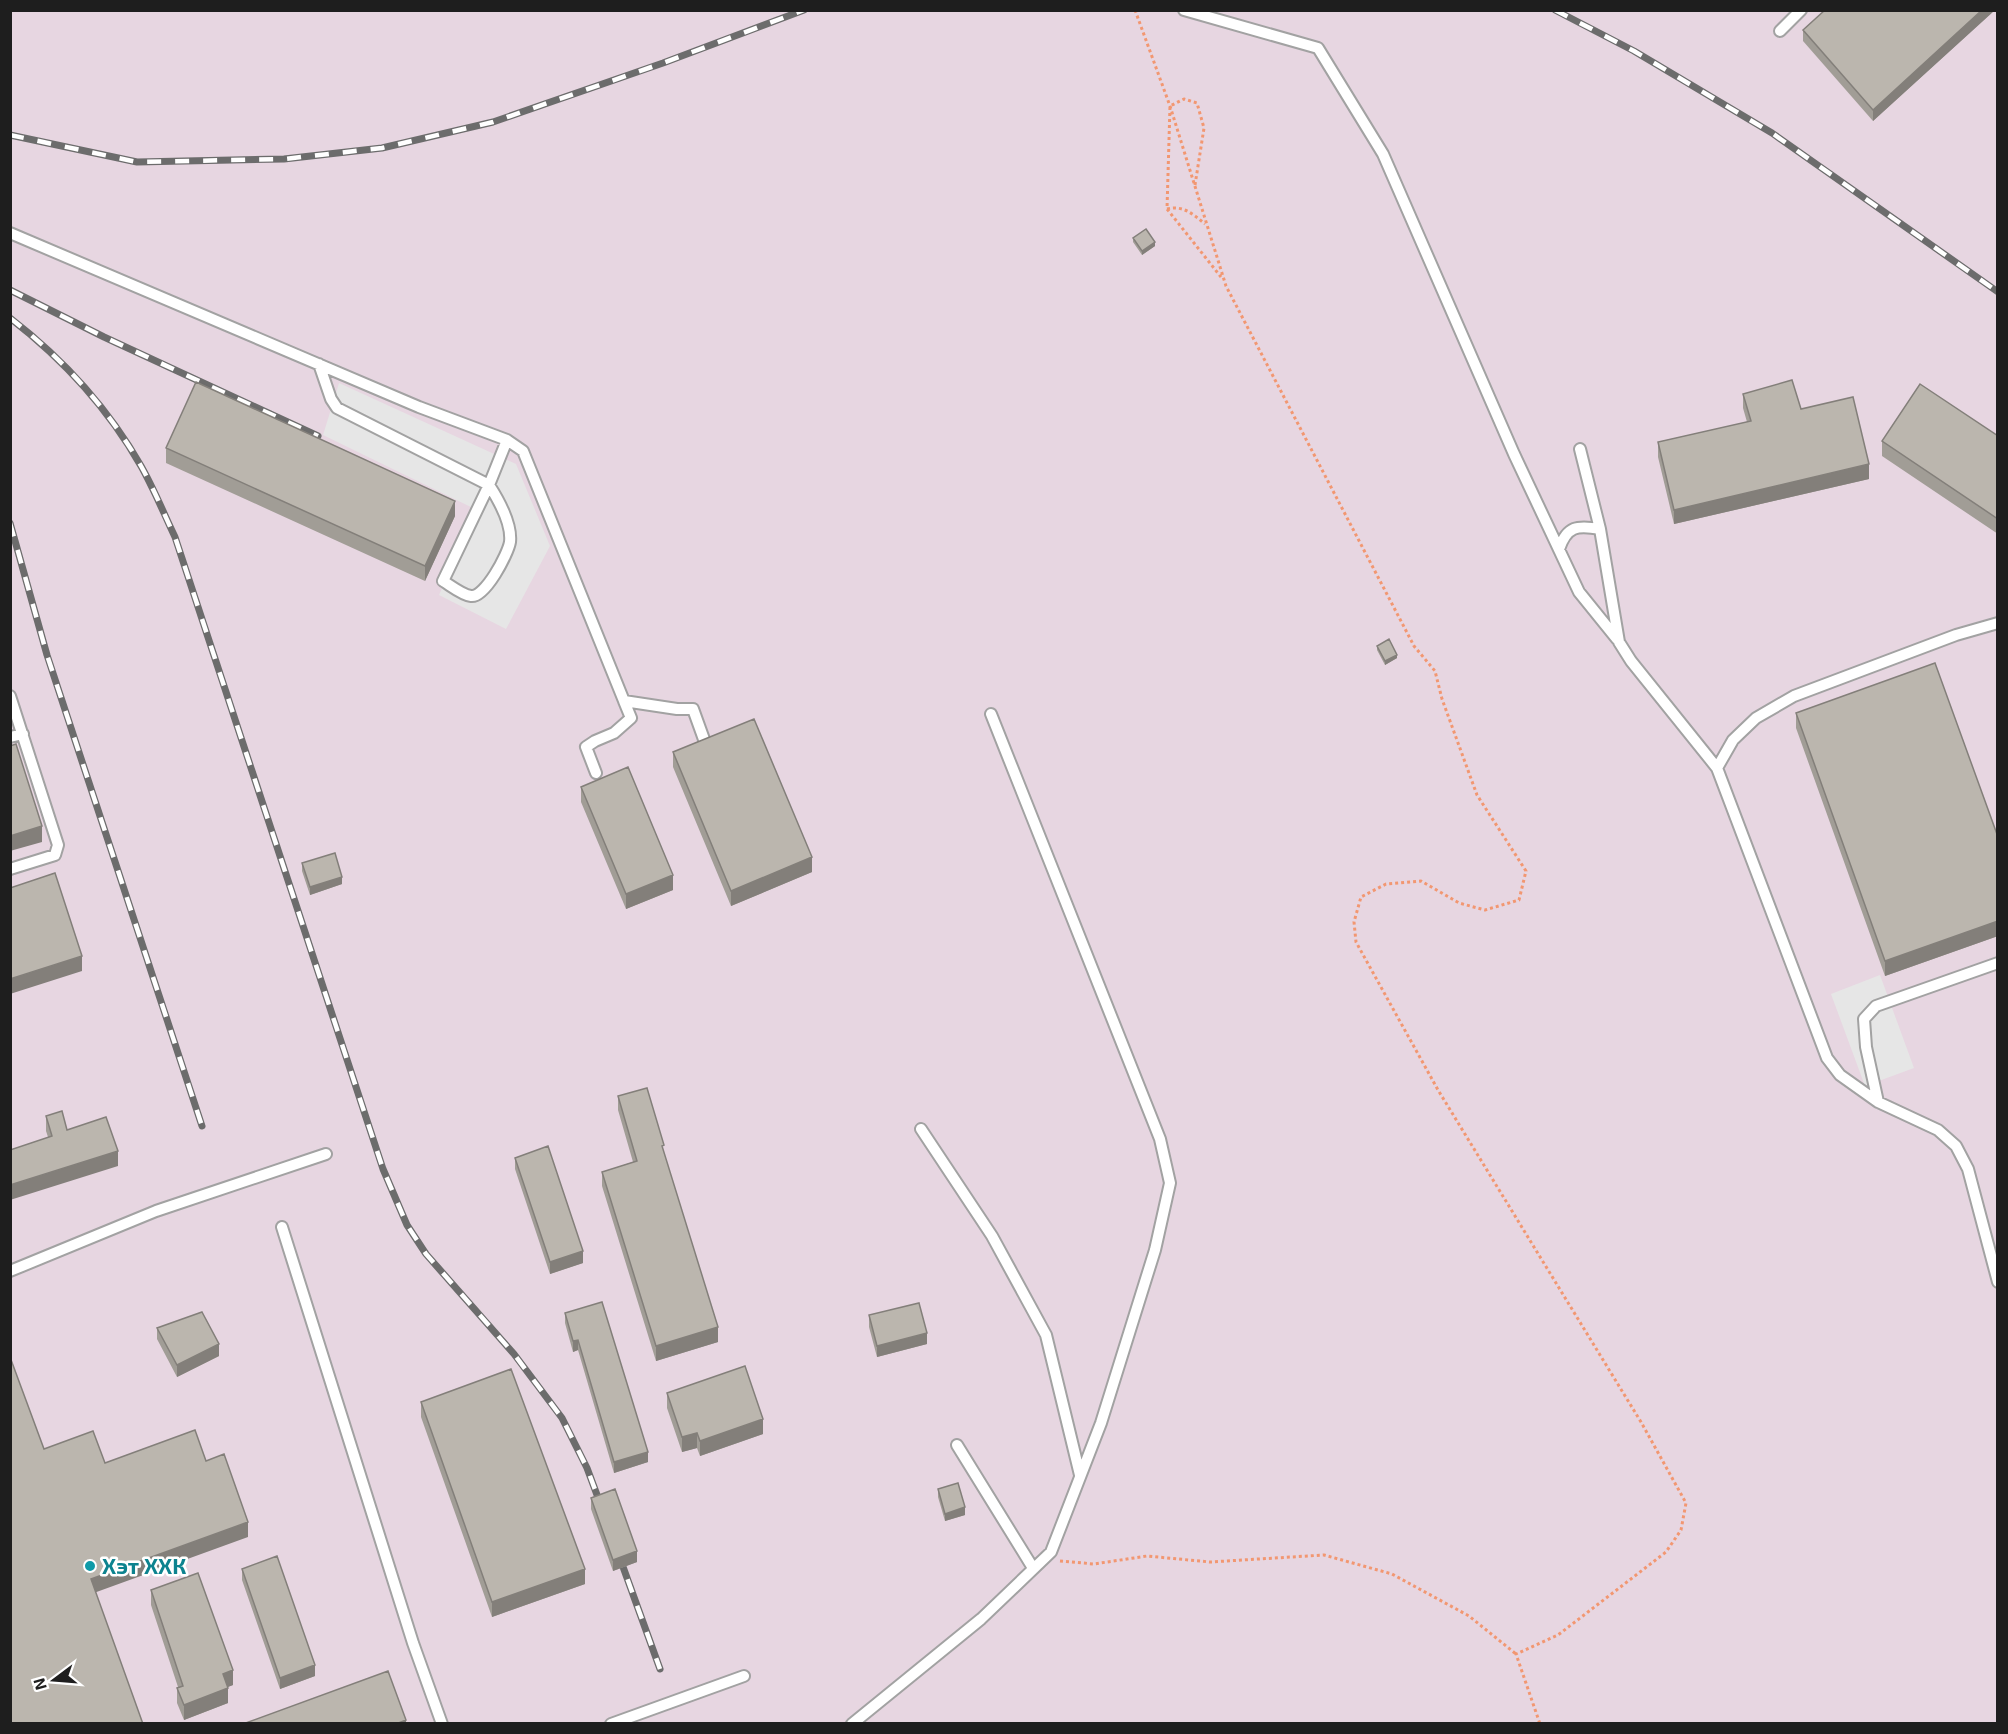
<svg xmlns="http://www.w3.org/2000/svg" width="2008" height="1734" viewBox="0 0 2008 1734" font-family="'Exo 2',sans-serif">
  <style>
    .industrial { fill: #e7d6e1 }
    .parking { fill: #e6e6e6 }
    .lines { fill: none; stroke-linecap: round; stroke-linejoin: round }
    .lane-casing { stroke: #a2a2a2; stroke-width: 14 }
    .path { stroke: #f29771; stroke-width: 3; stroke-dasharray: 3 3; stroke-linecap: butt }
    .lane { stroke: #fff; stroke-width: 10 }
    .rail-casing { stroke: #6c6c6c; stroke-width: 7 }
    .rail { stroke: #fff; stroke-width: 4.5; stroke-dasharray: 14; stroke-linecap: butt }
    .wall { fill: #a19d96 }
    .shaded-wall { fill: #837f7a }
    .building { fill: #bbb6ae; stroke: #837f7a; stroke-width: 1.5 }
    .culture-dot { fill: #0f9aa8; stroke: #fff; stroke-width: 2 }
    .labels { text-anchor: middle; stroke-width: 5; stroke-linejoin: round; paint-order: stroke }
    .culture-label { font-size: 22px; font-weight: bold; fill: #0d838f; stroke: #fff; text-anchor: start }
  </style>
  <rect width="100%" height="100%" fill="#eeede4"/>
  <path class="industrial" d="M11 11H1997V1723H11Z"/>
  <path class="parking" d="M339 383 516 464 550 546 506 629 439 595 477 510 323 435Z
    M1880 975 1914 1068 1865 1086 1831 994Z"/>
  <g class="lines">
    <defs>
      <path id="lane" d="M1184 10 1318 48 1383 154 1514 454 1579 592 1617 639
        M1780 31 1801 10
        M10 233 419 407 507 440 523 451 624 701 677 709H693L706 745
        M319 364 331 399 337 408 489 485C498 499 512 524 510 542 508 554 485 598 471 596 462 595 450 585 443 581L489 485 507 440
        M1580 449 1600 529 1619 642 1631 661 1717 768 1827 1058 1840 1075 1878 1102 1938 1130 1956 1146 1968 1169 1998 1282
        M1559 549C1567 526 1577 525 1600 529
        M10 696 58 845 55 855 10 869
        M10 737 23 734
        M1717 768 1733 740 1756 718 1794 696 1956 635 1998 623
        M596 773 586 747 595 741 614 733 631 718 624 701
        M1878 1102 1866 1047 1864 1019 1876 1006 1998 963
        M921 1129 992 1236 1046 1335 1080 1475
        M282 1227 413 1643 442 1724
        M10 1271 156 1211 326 1154
        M957 1445 1033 1568
        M611 1724 744 1676
        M852 1724 981 1619 1051 1552 1101 1423 1155 1250 1170 1183 1160 1139 991 714"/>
    </defs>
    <use href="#lane" class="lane-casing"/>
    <path class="path" d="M1135 10 1170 106 1226 286 1414 646 1435 671 1442 699 1477 795 1526 871 1519 900 1485 910 1459 903 1421 881 1386 884 1361 897 1354 922 1356 942 1438 1090 1641 1422 1686 1503 1681 1530 1666 1552 1558 1635 1516 1654 1540 1724
      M1195 185 1204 128 1197 103 1184 99 1170 106 1167 209 1221 277
      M1167 209C1183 205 1193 214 1205 224
      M1060 1561 1094 1564 1147 1556 1210 1562 1324 1555 1392 1574 1469 1616 1516 1654"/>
    <use href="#lane" class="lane"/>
    <defs>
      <path id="rail" d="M1555 10 1634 51 1772 133 1998 292
        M10 135 137 162 284 159 382 148 493 122 663 63 804 10
        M10 290 104 337 318 436
        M10 318C63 359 108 408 141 466 154 489 164 514 175 537L383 1169 407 1225 426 1254 514 1354 562 1418 587 1468 603 1511
        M10 523 47 655 202 1126
        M618 1553 660 1669"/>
    </defs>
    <use href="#rail" class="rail-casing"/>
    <use href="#rail" class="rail"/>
  </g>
  <path class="wall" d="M1825 10H1995L1873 121 1803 41V30Z
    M1133 238 1155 246 1142 255 1133 242Z
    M1743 394 1801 409 1869 479 1674 524 1658 457V442L1747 422 1743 408Z
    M1998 436V534L1882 456V441Z
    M166 448 455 516 425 581 166 463Z
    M1377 646 1397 658 1385 665 1377 650Z
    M1796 713 1998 837V936L1885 976 1796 728Z
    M673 752 812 872 731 906 673 767Z
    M581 787 673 890 626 909 581 802Z
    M302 863 342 884 310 895 302 871Z
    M618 1096 664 1153 718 1342 656 1361 602 1186V1172L633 1162 618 1110Z
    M46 1116 67 1130 118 1166 48 1137 46 1131Z
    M515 1158 583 1263 550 1274 515 1169Z
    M565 1313 648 1462 614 1473 578 1350 573 1352 565 1323Z
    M869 1315 927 1344 877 1357 869 1327Z
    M157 1328 219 1356 177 1377 157 1339Z
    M667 1393 763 1434 700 1456 697 1448 682 1452 667 1408Z
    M421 1402 585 1584 492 1617 421 1417Z
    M938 1489 965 1515 945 1521 938 1497Z
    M591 1498 637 1562 613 1571 591 1509Z
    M242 1569 315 1676 280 1689 242 1580Z
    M151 1590 233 1685 227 1687 228 1703 184 1720 177 1703V1688L178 1687 151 1605Z"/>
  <path class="shaded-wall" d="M1982 10H1995L1873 121V110Z
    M1155 242V246L1142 255V251Z
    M1869 464V479L1674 524V510Z
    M455 501V516L425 581V566Z
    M1397 655V658L1385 665V661Z
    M42 826V842L10 851V836Z
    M812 857V872L731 906V891Z
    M673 875V890L626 909V894Z
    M342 877V884L310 895V887Z
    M1998 921V936L1885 976V961Z
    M82 956V971L10 994V979Z
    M118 1151V1166L10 1200V1185Z
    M583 1251V1263L550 1274V1262Z
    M718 1327V1342L656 1361V1346Z
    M927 1333V1344L877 1357V1346Z
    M578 1340V1350L573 1352V1341Z
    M219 1344V1356L177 1377V1365Z
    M763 1419V1434L700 1456V1441Z
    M697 1433V1448L682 1452V1437Z
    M648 1452V1462L614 1473V1462Z
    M965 1507V1515L945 1521V1514Z
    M248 1522V1537L91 1594V1579Z
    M637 1551V1562L613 1571V1560Z
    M585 1569V1584L492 1617V1602Z
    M315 1665V1676L280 1689V1678Z
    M233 1670V1685L223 1689V1674Z
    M228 1688V1703L184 1720V1705Z
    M406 1720V1724H396Z"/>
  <path class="building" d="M1825 10H1982L1873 110 1803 30Z
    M1146 229 1155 242 1142 251 1133 238Z
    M1792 380 1801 409 1853 397 1869 464 1674 510 1658 442 1751 421 1743 394Z
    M196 382 455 501 425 566 166 448Z
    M1920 384 1998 436V519L1882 441Z
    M1389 639 1397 655 1385 661 1377 646Z
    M1935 663 1998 837V921L1885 961 1796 713Z
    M754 719 812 857 731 891 673 752Z
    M16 744 42 826 10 836V746Z
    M628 767 673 875 626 894 581 787Z
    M335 853 342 877 310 887 302 863Z
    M55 873 82 956 10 979V888Z
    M647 1088 664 1145 662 1146 718 1327 656 1346 602 1172 637 1161 618 1096Z
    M62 1111 67 1130 106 1117 118 1151 10 1185V1150L52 1136 46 1116Z
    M548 1146 583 1251 550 1262 515 1158Z
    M602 1302 648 1452 614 1462 578 1340 573 1341 565 1313Z
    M919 1303 927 1333 877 1346 869 1315Z
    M202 1312 219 1344 177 1365 157 1328Z
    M10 1357 44 1449 93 1431 105 1463 195 1430 206 1461 224 1454 248 1522 91 1579 143 1724H10Z
    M745 1366 763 1419 700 1441 697 1433 682 1437 667 1393Z
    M511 1369 585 1569 492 1602 421 1402Z
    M958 1483 965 1507 945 1514 938 1489Z
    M615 1489 637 1551 613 1560 591 1498Z
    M277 1556 315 1665 280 1678 242 1569Z
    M198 1573 233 1670 223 1674 228 1688 184 1705 177 1688 183 1686 151 1590Z
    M388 1671 406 1720 396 1724H243Z"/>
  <circle class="culture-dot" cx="90" cy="1566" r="6"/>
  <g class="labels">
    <g class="culture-label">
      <text x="102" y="1574">Хэт ХХК</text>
    </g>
  </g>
  <rect width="2008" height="1734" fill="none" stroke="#1e1e1e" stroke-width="24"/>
  <g transform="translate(54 1680) rotate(254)" stroke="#ffffff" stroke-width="4.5" paint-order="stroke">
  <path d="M0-4.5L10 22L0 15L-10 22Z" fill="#1e1e1e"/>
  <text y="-9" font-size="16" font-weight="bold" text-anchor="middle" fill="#1e1e1e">N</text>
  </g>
</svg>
